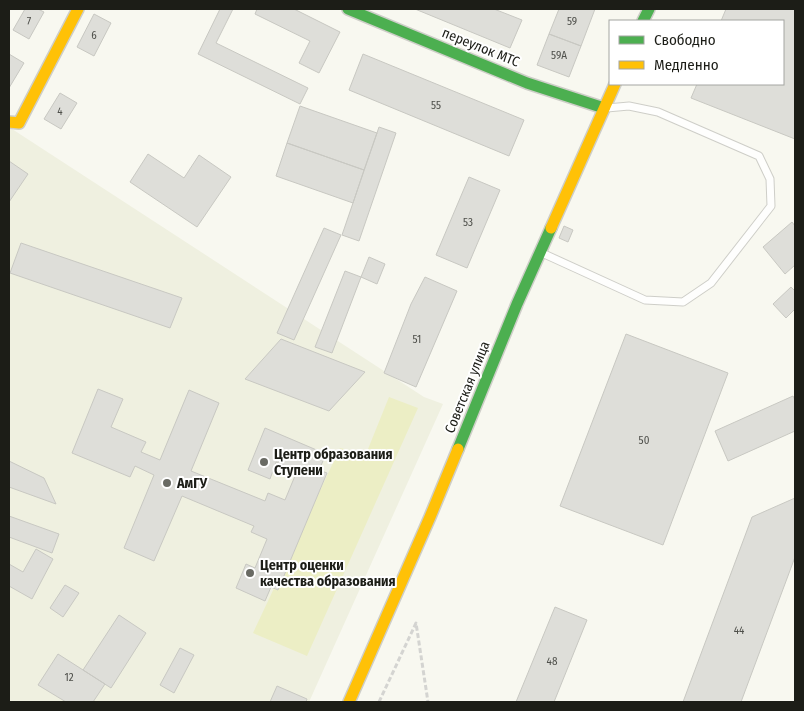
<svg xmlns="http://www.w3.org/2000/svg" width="804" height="711" viewBox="0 0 804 711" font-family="'Fira Sans Condensed',sans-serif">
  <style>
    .built { fill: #eff0e0 }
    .green { fill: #eceec5 }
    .building { fill: #deded9; stroke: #c8c8c2 }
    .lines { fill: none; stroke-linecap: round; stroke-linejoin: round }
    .lane-casing { stroke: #cecec8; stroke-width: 9 }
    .fast-casing { stroke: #cecec8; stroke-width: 14 }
    .slow-casing { stroke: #cecec8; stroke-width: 14 }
    .path { stroke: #d4d4d1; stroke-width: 3; stroke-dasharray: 5 2.5; stroke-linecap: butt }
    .lane { stroke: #fefefd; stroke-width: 7 }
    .fast { stroke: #4caf50; stroke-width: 11 }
    .slow { stroke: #ffc107; stroke-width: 11 }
    .poi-dot { fill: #696a63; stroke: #fff; stroke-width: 2 }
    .labels { text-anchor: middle; stroke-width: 4; stroke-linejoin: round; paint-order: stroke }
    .number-label { font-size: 11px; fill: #4e4f4a }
    .street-label { font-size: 14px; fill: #1c1d17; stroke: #fff }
    .poi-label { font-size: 14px; font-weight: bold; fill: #1c1d17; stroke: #fff; text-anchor: start }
  </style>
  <rect width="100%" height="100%" fill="#f8f8f0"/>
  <path class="built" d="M9 127 424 397 443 404 309 702H9Z"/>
  <path class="green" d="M389 397 418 408 307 656 253 633 340 448 366 454Z"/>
  <path class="building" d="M25 9H38L44 12 29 39 13 30Z
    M220 9H233L216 43 308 88 300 104 198 54Z
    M257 9H294L340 32 319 73 299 63 310 41 255 14Z
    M415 9H494L522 20 510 48Z
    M559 9H595L581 46 549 34Z
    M726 9H795V139L691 98 697 84H783V21H721Z
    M94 14 111 23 94 56 77 47Z
    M549 34 581 46 569 77 537 65Z
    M9 54 24 63 9 88Z
    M363 54 524 120 509 156 349 90Z
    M60 93 77 103 61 129 44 119Z
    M300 106 377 133 364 170 287 143Z
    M379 127 396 133 359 241 342 235Z
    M287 143 364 170 353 203 276 176Z
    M148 154 184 178 199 155 231 177 197 227 130 182Z
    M9 161 28 174 9 202Z
    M469 177 500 190 467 268 436 255Z
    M792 222 795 226V265L785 274 763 247Z
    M564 226 573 230 568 242 559 238Z
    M324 228 341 235 294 340 277 333Z
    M21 243 182 298 170 328 10 273Z
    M369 257 385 264 377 284 361 277Z
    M345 271 361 277 332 353 315 347Z
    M425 277 457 291 416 387 384 373 411 304Z
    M791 287 795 291V309L786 318 773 304Z
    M626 334 728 373 663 545 560 506Z
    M281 339 365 372 329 411 245 379Z
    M98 389 123 399 111 427 146 442 141 452 160 460 189 390 219 403 191 471 265 501 268 493 285 500 297 471 276 462 270 479 248 470 265 428 326 454 319 470 327 473 278 590 271 587 265 601 236 588 246 564 255 568 267 539 251 532 254 526 182 496 154 561 124 548 154 475 135 466 130 477 72 453Z
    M793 396 795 400V431L728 461 715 431Z
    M9 461 44 478 56 504 9 487Z
    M795 498V557L741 702H683L752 517Z
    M9 516 59 534 52 553 9 537Z
    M36 549 53 559 32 599 9 586V564L23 572Z
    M65 585 79 593 63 617 50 608Z
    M555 607 587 620 554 702H516Z
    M119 615 146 633 111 688 83 670Z
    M180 648 194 655 174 693 160 685Z
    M58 654 105 684 93 702H66L38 685Z
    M277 686 307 699 306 702H270Z"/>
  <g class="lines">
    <defs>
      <path id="lane" d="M542 253 645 300 683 302 711 283 771 206 770 179 759 156 658 112 629 106 607 108"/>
      <path id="fast" d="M348 9 527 83 604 108
        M643 21 649 9
        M458 449 517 304 551 228"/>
      <path id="slow" d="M9 122 19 123 78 9
        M551 228 615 84
        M349 702 430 517 458 449"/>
    </defs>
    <use href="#lane" class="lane-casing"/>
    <use href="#fast" class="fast-casing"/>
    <use href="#slow" class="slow-casing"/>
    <path class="path" d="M379 702 416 623 428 702"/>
    <use href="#lane" class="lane"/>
    <use href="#fast" class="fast"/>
    <use href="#slow" class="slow"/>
  </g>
  <g class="poi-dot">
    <circle cx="264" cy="462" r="5"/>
    <circle cx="167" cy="483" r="5"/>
    <circle cx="250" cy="573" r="5"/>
  </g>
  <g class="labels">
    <g class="number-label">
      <text x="29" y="25">7</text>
      <text x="572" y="25">59</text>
      <text x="94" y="39">6</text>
      <text x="559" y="59">59А</text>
      <text x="436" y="109">55</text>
      <text x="60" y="115">4</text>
      <text x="468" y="226">53</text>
      <text x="417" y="343">51</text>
      <text x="644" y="444">50</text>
      <text x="739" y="634">44</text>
      <text x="552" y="665">48</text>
      <text x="69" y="681">12</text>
    </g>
    <g class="street-label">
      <text transform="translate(481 47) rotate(22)" y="5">переулок МТС</text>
      <text transform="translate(467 387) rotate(-68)" y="5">Советская улица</text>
    </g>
    <g class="poi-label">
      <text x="274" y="459">Центр образования<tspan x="274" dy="16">Ступени</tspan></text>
      <text x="177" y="488">АмГУ</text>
      <text x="260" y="570">Центр оценки<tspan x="260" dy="16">качества образования</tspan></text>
    </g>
  </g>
  <rect width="804" height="711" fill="none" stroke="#1c1d17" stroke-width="20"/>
  <rect x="609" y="20" width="175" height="65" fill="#ffffff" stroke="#a4a5a2"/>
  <rect x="619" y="36" width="25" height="8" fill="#4caf50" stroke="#a4a5a2"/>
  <text x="654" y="45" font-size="15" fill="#1c1d17">Свободно</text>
  <rect x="619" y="61" width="25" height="8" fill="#ffc107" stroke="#a4a5a2"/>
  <text x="654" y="70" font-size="15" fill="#1c1d17">Медленно</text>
</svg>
